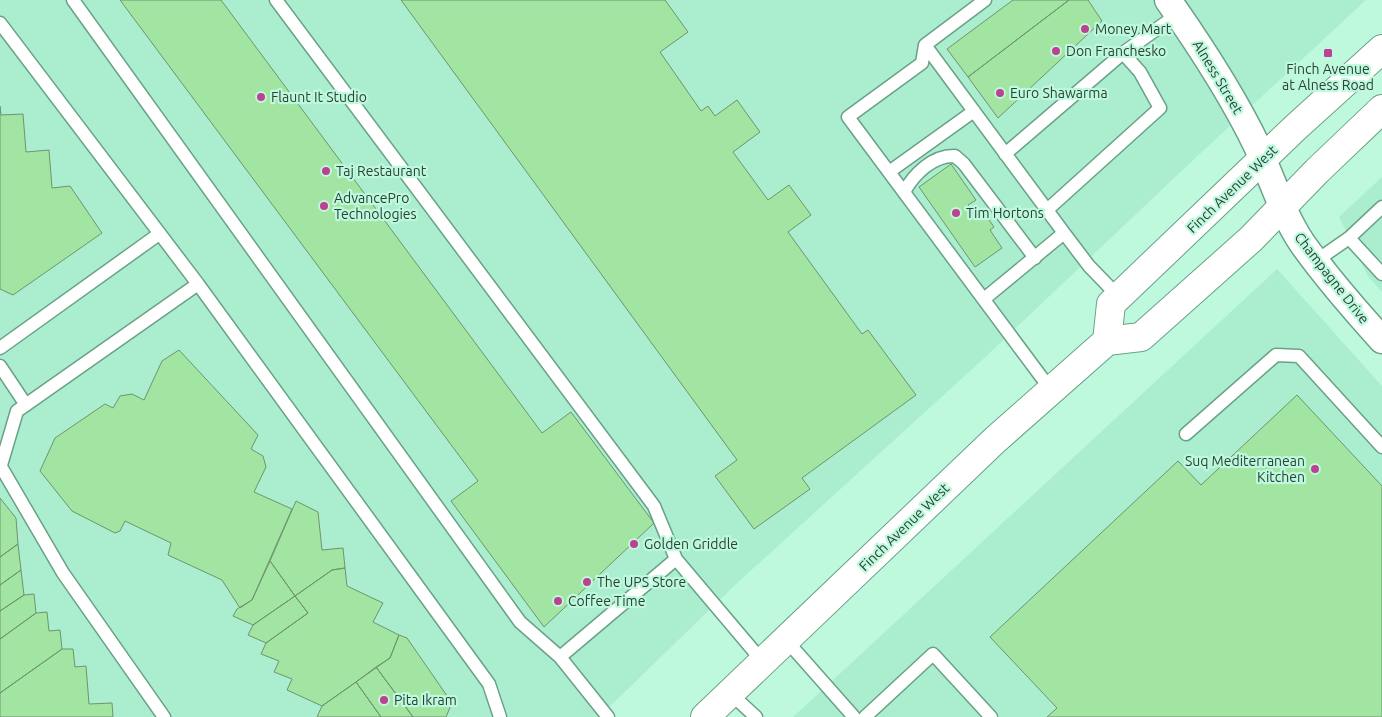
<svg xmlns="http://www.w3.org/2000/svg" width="1382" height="717" viewBox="0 0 1382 717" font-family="Ubuntu,sans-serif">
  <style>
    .built { fill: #aaeecf }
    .building { fill: #a2e5a2; stroke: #6e946e }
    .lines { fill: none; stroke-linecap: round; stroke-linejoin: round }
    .service-casing { stroke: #69a188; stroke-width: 15 }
    .minor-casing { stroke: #69a188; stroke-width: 29 }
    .secondary-casing { stroke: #69a188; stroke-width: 30 }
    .service { stroke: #fff; stroke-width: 12 }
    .minor { stroke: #fff; stroke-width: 26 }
    .secondary { stroke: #fff; stroke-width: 28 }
    .poi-dot { fill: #bd4191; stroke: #bef9dd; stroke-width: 2 }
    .labels { text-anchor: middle; stroke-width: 4.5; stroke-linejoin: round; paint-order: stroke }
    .poi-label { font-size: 14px; fill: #294136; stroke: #bef9dd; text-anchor: start }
    .street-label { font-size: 14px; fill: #294136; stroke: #bef9dd }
  </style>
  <rect width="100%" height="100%" fill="#bef9dd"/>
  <path class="built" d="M0 0H1366L1190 163 981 361 735 585 599 717H0Z
    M1382 177V292L1368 276 1339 217Z
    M1277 269 1382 386V717H793Z"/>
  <path class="building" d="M120 0H221L542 433 571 412 654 523 544 627 451 501 478 481Z
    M401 0H665L688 32 660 52 701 111 708 106 715 116 737 100 760 132 733 152 768 200 789 185 811 215 788 232 862 334 868 330 916 395 802 478 810 489 754 529 715 476 737 460Z
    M1013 0H1069L968 77 947 49Z
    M1069 0H1088L1102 21 998 118 968 77Z
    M0 106 1 115 23 114 26 152 49 150 52 188 70 186 102 233 13 295 0 289Z
    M951 164 976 200 968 205 976 216 983 211 994 227 990 230 1002 248 975 267 919 187Z
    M179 350 258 435 251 449 263 456 266 467 254 492 292 509 252 600 240 608 222 580 168 555 171 543 125 521 120 531 115 533 72 511 40 471 55 438 105 404 113 408 120 396 132 394 144 400 162 361Z
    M1297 395 1382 486V717H1047L1057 708 990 637 1178 461 1201 485Z
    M0 498 16 518 18 544 0 557Z
    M296 501 318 512 322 550 343 548 345 568 332 570 295 596 270 561Z
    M18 544 21 570 0 585V557Z
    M270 561 295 596 253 625 233 616 237 609 252 600Z
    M345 568 347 586 383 603 373 622 399 635 390 658 322 706 287 690 292 679 274 672 279 661 261 654 266 643 308 613 295 596 332 570Z
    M21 570 24 595 0 611V585Z
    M34 594 36 613 0 639V611L24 595Z
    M295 596 308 613 266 643 248 635 253 625Z
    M47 612 49 631 60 630 62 649 0 693V639L36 613Z
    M399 635 407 638 452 703 446 717H413L376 667 390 658Z
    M62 649H73L75 667 86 666 89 704 112 703 113 717H0V693Z
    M376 667 413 717H381L356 682Z
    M356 682 381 717H317L322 706Z"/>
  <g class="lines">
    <defs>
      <path id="service" d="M73 0 520 622 560 657 608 717
        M276 0 654 506 676 559 763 662
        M985 0 925 45 922 63 848 117 1051 390
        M0 23 198 284
        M925 45 1064 233
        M1005 154 1123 53
        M889 172 974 111
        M904 192C914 174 933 155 955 156L964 164 1035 258
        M1047 210 1160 108 1140 72 1123 53 1178 14
        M1349 238 1382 207
        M1316 261 1349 238 1382 274
        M984 299 1064 233 1089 266 1119 297
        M0 348 159 234
        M0 366 26 405
        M1186 434 1276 355 1299 356 1382 447
        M0 465 63 573 164 717
        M1 465 17 411 198 284 489 684 500 717
        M786 640 854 717
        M560 657 676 559
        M730 693 756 717
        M865 717 933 654 991 717"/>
      <path id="minor" d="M1168 0C1201 47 1232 94 1257 146 1272 178 1282 213 1302 243 1326 277 1354 309 1382 340"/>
      <path id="secondary" d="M1107 341 1111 304 1295 128 1382 49
        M705 717 995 440 1107 341 1141 337 1251 239 1317 171 1382 109"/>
    </defs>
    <use href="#service" class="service-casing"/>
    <use href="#minor" class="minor-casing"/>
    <use href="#secondary" class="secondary-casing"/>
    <use href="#service" class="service"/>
    <use href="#minor" class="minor"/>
    <use href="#secondary" class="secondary"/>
  </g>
  <g class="poi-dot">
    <circle cx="1085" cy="29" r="5"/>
    <circle cx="1056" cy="51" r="5"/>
    <rect x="1323" y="48" width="10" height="10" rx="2.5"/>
    <circle cx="1000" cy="93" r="5"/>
    <circle cx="261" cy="97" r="5"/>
    <circle cx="326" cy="171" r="5"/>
    <circle cx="324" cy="206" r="5"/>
    <circle cx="956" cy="213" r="5"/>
    <circle cx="1315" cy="469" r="5"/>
    <circle cx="634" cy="544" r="5"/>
    <circle cx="587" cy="582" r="5"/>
    <circle cx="558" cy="601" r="5"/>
    <circle cx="384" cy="700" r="5"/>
  </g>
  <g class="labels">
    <g class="poi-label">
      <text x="1095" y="34">Money Mart</text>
      <text x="1066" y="56">Don Franchesko</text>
      <text x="1328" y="74" text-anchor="middle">Finch Avenue<tspan x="1328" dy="16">at Alness Road</tspan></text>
      <text x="1010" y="98">Euro Shawarma</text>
      <text x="271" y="102">Flaunt It Studio</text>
      <text x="336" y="176">Taj Restaurant</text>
      <text x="334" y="203">AdvancePro<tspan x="334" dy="16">Technologies</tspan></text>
      <text x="966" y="218">Tim Hortons</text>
      <text x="1305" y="466" text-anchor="end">Suq Mediterranean<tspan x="1305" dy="16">Kitchen</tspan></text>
      <text x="644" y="549">Golden Griddle</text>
      <text x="597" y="587">The UPS Store</text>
      <text x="568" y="606">Coffee Time</text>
      <text x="394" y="705">Pita Ikram</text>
    </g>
    <g class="street-label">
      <text transform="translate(1218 77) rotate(59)" y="5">Alness Street</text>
      <text transform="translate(1232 189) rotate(-44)" y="5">Finch Avenue West</text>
      <text transform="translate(1332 278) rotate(52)" y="5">Champagne Drive</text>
      <text transform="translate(904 527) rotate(-44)" y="5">Finch Avenue West</text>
    </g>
  </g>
</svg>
